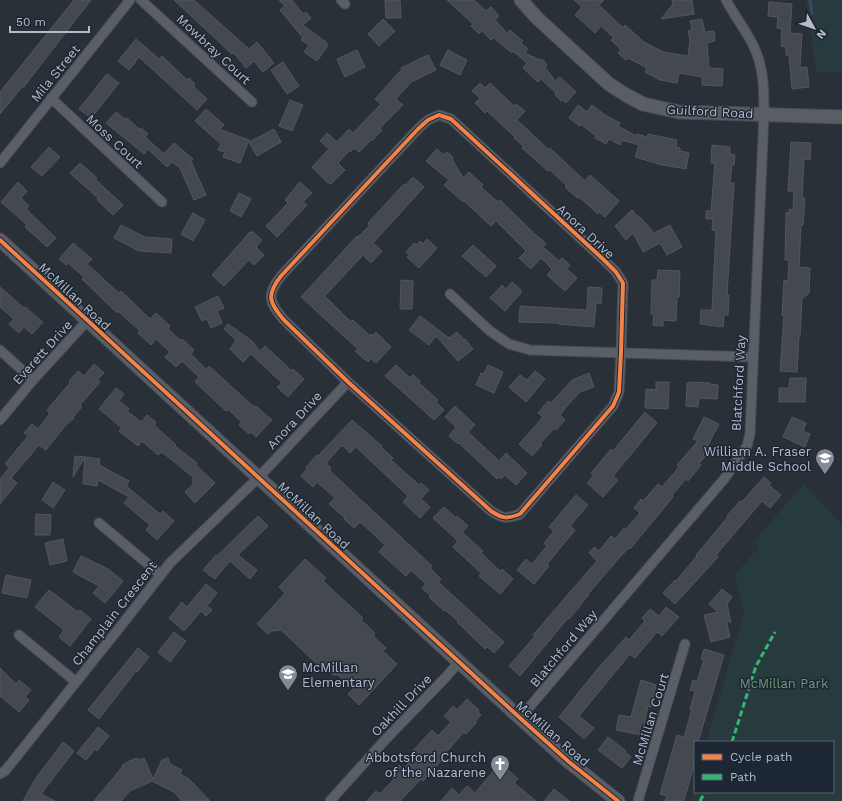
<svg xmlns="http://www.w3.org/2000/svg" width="842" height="801" viewBox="0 0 842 801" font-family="'Work Sans',sans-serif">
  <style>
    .green { fill: #273a3e }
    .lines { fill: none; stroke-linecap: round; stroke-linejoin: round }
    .stream { stroke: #384963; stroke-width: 3 }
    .building { fill: #444950; stroke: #52575f }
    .street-casing { stroke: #484c53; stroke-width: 11 }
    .secondary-casing { stroke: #484c53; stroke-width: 15 }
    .street { stroke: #5a5e66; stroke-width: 9 }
    .secondary { stroke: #595d64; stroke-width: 13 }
    .quiet { stroke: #33b770; stroke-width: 3; stroke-dasharray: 6 3; stroke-linecap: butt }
    .cycleway-casing { stroke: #1d2633; stroke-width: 6 }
    .cycleway { stroke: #f48246; stroke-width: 4 }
    .labels { text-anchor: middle; stroke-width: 3; stroke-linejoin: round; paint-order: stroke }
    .street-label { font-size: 13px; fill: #b4bcc9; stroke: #1d2633 }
    .poi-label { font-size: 13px; fill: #b4bcc9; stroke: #1d2633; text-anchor: end }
    .park-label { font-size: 13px; fill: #6b9a76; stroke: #1d2633 }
  </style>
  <rect width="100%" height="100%" fill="#2a3038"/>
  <path class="green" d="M806 0H842V73L816 72Z
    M804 484 842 525V801H691L695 788V792H833V742H706L744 613 735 574 759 547 753 542Z"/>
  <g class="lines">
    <path class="stream" d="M810 0 812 13"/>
  </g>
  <path class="building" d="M74 0H91L39 67 24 87 23 86 0 114V92Z
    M174 0H194L249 49 257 42 274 63 263 72 254 61 246 68 233 52 232 54Z
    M279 0H292L303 14 306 12 311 18 303 25 327 43V47L317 61 304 52 309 45 301 40 303 38 280 10 285 6Z
    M385 0H400L401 18H386Z
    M447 0H474L486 11 491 7 499 16 495 20 507 33 510 30 523 41 521 43 528 49 525 53 540 60 541 59 544 61 547 65 545 67 555 81 560 77 576 92 566 103 563 100 561 101 555 95 556 93 541 79 538 82 523 68 527 63 513 51 512 53 494 38 491 40 482 31 479 34 471 26 473 24Z
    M574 0H604L599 5 623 28 625 25 644 42 663 52 688 56 690 40 688 31 692 30 690 21 702 19 705 32 714 31 715 41 707 43 709 68 723 69 722 86 702 85V77L679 73 677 83 660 80 645 72 647 68 628 58 626 60 618 53 621 50 611 40 614 38 601 26 595 33 575 15 582 7Z
    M672 0H692L694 14 661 19 673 4Z
    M769 2 792 4 790 33 802 34 800 68 807 67 809 87 792 89 789 55H786V47L781 46 782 29 777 28 778 17 768 16Z
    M383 19 395 31 379 46 368 34Z
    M136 39 159 59 162 56 187 80 189 78 195 84 193 86 207 99 197 110 139 57 129 70 118 61Z
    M357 50 365 67 345 77 337 59Z
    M448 50 467 60 460 75 440 65Z
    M428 55 436 70 411 82 396 99 403 105 380 128 382 130 372 141 371 140 359 152 354 148 350 152 349 151 338 163 345 170 331 184 327 182 312 167 329 149 320 141 327 133 337 142 349 129 353 133 381 104 375 99 402 69 401 68Z
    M283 62 299 86 287 94 271 70Z
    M107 74 119 83 91 118 79 109Z
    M480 83 485 88 490 83 514 106 516 104 525 111 517 120 549 150 550 148 585 181 590 175 619 201 605 217 599 212 598 214 579 197 577 198 565 187 567 186 550 170 548 171 522 148 524 147 514 138 515 137 487 111 485 113 475 103 480 98 472 91Z
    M290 100 303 105 292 131 279 126Z
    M578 105 587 112 592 105 605 115 620 123 618 126 636 136 637 134 647 137 648 134 677 140 676 147 680 148V151L689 153 686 169 662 165 635 157 639 145 622 140 620 145 609 139 606 144 595 138 596 136 581 124 580 126 569 118Z
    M206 109 224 125 219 129 249 140 240 163 223 157 225 152 218 150 221 144 195 121Z
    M116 112 126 120 127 118 140 130 141 128 148 134 145 137 164 154 174 143 193 159 191 161 206 195 194 200 180 168 172 162 167 167 148 149 144 154 106 123Z
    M274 129 281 142 257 156 249 142Z
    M791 142 811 143 810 160 804 159 802 198H805L803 225H801L799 267 810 268 809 293 802 299 800 336H799L797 372 780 371 784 315H782L784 280 788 281 789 260H785L786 213H789V209L793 210 794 191H788Z
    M712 145 730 147V154L735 155 734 165 732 164 730 183H734L727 295H729L728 315H724L723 327 700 324 701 310H712L716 231 712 230 713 219H706V211H711L715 163H711Z
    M49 147 60 157 42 176 31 167Z
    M437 149 444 155 446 152 450 154 453 158 452 159 463 178 469 172 483 185 481 187 498 202 500 200 538 237H539L546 244 543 247 559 261 562 258 570 265 567 269 577 278 565 291 547 275 552 269 541 258 531 269 519 258 526 251 496 221 491 226 464 201 463 202 444 185 449 180 426 161Z
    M80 163 97 178 95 179 123 205 113 215 97 200 98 198 70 173Z
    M413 177 424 187 373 243 382 251 371 263 363 255 325 296 351 322 353 320 370 336 371 334 373 336 376 332 391 347 376 363 371 359 368 362 365 359V360L355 351 358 349 301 297 357 236 358 237 370 225 368 223 404 184 406 185Z
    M18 182 27 191 21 198 29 206 26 209 56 238 47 247 25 227 27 225 1 202Z
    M300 182 312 193 303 202 307 205 277 237 266 226 288 203 285 200Z
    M239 193 251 199 241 217 230 211Z
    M632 210 637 216H639L654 233 670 225 682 247 667 255 660 243 643 252 633 233 626 240 615 226Z
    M193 213 205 220 193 241 181 234Z
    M121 225 145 237 172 239 171 253 139 251 114 238Z
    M250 232H253L262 240 256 247 264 255 254 265 249 260 224 286 212 275Z
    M427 239 437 248 419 268 407 257 410 255 406 252 414 243 417 245 420 241 423 244Z
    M73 243 92 259 87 264 119 293 121 291 150 319 156 313 170 326 168 329 181 341 182 339 194 350 191 354 206 369 209 366 254 407 256 406 272 420 256 437 251 432 249 434 239 425 241 422 228 409 226 411 195 382 199 377 182 361 176 367 165 357 170 352 156 339 151 345 138 333 140 331 118 311 117 313 82 279 84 277 68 263 66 265 59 259Z
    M473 245 496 266 486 277 462 256Z
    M658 270 680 271 679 297H677L676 321 663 320V326L653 325 654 314H651L652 280H657Z
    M401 280 413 281 412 309H400Z
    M512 282 521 290V293L505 311 490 298 502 285 506 289Z
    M0 287 24 308 25 307 43 322 32 334 24 327 19 333 9 324 14 319 0 307Z
    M588 287 602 288 601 304 596 303 594 327 559 324V323L519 322 520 306 587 310Z
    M218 296 224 308 217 311 222 323 211 328 207 319 202 321 195 307Z
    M420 316 449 338 457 332 464 340 465 339 473 349 458 361 436 336 429 345 409 330Z
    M228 324 252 341 260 351 265 346 292 371 293 369 304 379 288 397 277 387 282 383 251 354 243 362 230 349 236 340 224 329Z
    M94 364 104 373 97 380 100 382 80 405 82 407 73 417 74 418 65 426 46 450 39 445 11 478 17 483 0 504V479L9 468 5 464 28 436 24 433 32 424 38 429 50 413 47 410 70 383 69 381 78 371 84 376Z
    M396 365 410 378 413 375 420 381 419 383 438 400 436 402 444 410 434 420 385 376Z
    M488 365 503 372 494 393 476 385 481 373 484 374Z
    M535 371 545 379 526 402 509 387 520 375 527 380Z
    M589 373 594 387 580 392 567 406 560 415 565 420 556 430 554 428 540 444 542 445 532 456 519 444 543 417 538 413 548 401 551 403 572 380Z
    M790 378H806L805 402H779V388H789Z
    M656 382H669L668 409 645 408 646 389 656 390Z
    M690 382 710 383 709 384 718 385 717 399 699 398 698 407 686 406 687 383H690Z
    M116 388 124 394 119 401 129 409 127 411 141 422 147 415 156 422 154 425 176 445 175 446 197 463 196 465 215 483 195 503 185 492 194 483 192 481 194 478 162 452 158 455 142 441 138 446 119 431 122 428 99 409Z
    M455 406 475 425 468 432 499 461 506 453 527 473 516 485 505 475 501 479 499 477 497 479 459 443 458 444 449 436 456 427 445 417Z
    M645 412 657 423 613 476 618 480 603 497 587 483 594 475 591 473 611 449 613 451Z
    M704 417 719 424 703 455 705 457 699 463 701 465 688 481 686 479 672 495 673 497 630 549 629 548 620 557 588 594 589 595 580 605H581L569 619 568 618 520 676 509 666 535 636 533 635 597 561 589 553 594 547 599 551 611 536 615 539 624 528 626 529 640 513 634 508 641 499 643 501 658 484 662 487 679 467 677 465 698 441 693 439Z
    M792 417 806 423 803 431 810 434 805 447 783 437Z
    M352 420 382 446 381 447 393 458 391 460 419 485 421 483 429 490 421 499 430 507 420 518 403 502 408 496 356 447 350 453 342 445 326 463 331 468 329 470 432 566 430 568 441 579 438 582 504 642 494 653 487 647 485 649 457 622 458 621 445 610 444 611 429 597 431 596 422 588 426 584 411 570 406 576 379 552 385 545 369 530 360 522 354 528 344 519 345 518 329 504 335 498 317 482 313 487 301 476 307 469 306 467 317 455 318 456Z
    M75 456 85 457 73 477Z
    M85 457 100 459 99 465 129 481 126 486 160 514 163 511 174 521 157 540 146 530 150 525 124 503 129 497 98 480 97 486 83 484Z
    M764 477 771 483 769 485 781 495 770 508 762 501 716 555 718 557 675 604 663 593 675 580 676 581 697 556 696 555 728 517 727 516 733 509 740 501 741 502 748 495Z
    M53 482 65 490 53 508 42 500Z
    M576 495 588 505 570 526 575 530 547 564 549 566 534 584 517 570 526 559 532 564 547 546 544 543 554 531 549 527Z
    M444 507 456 518 457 516 468 526 462 532 483 551 481 552 484 556 500 571 502 569 513 579 500 594 479 576 481 573 453 547 458 541 433 518Z
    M36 514 51 515 50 535H35Z
    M258 516 268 526 238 555 257 570 250 579 230 561 215 579 203 570 216 555 217 556Z
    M63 539 67 561 50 565 45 543Z
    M81 556 108 569 123 581 105 603 93 593 99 586 73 572Z
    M305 559 326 578 323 581 363 618 361 620 374 632V637L386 648 383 651 397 664 359 705 348 694 353 689 338 675H333L323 666H319L281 630 272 631 268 634 257 624 285 593 279 587Z
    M6 575 31 580 27 598 2 593Z
    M206 584 217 593 207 606 212 610 206 616 201 611 184 631 169 618 182 602 187 607Z
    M722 589 732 597 727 604 731 623 726 619 730 637 711 642 704 615 718 612 709 604Z
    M49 590 78 612 80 610 91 619 70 646 59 637 64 630 35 607Z
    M666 607 679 617 662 636 657 632 635 658 630 654 579 716 594 728 584 739 559 717 595 672 626 637 629 640 645 621 642 618 650 609 659 616Z
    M174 632 186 641 170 662 158 652Z
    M138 648 149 657 137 672 136 671 99 719 88 710Z
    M704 649 724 655 698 742H695V751L692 760 695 761 684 801H665L667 796 660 794 677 735 684 737 692 709H690L695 691 690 690 693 680 697 681 704 660 701 659Z
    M0 668 16 684 19 680 31 690 25 697 29 700 19 712 0 696Z
    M641 680 656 685 651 707 648 706 642 735 616 730 619 715 631 717Z
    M467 699 479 710 478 712 481 715 476 720V723L466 734 464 732 440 759 441 761 423 781 421 779 400 801H367L376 791 380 794 394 779 390 775 399 765 403 769 415 757 411 753 432 730 438 736 451 722 444 716 453 706 457 710Z
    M98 727 109 736 97 751 95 749 86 760 77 753Z
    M608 737 626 751 625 752 631 757 622 768 598 750Z
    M63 742 74 751 41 794 55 801H23L36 778Z
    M136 758 139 760 144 758 153 779 162 760 168 758 170 764 182 770 180 774 189 779 210 801H182L174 792 152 781 130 791 121 801H94L123 766 122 765Z
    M500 763 518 779 514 783 536 801H441L452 788 459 795 467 786 475 793Z
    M554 789 569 801H544Z"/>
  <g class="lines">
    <defs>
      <path id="street" d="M141 0 252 102
        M341 0 345 4
        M51 98 162 202
        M439 115 451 119 604 260 616 272 623 283 621 352 619 392 613 406 520 514C507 519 503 519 491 511L348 382 284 320C269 303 266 295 281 276L418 129 428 120Z
        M0 163 130 0
        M450 294 490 331 509 344 530 350 753 357
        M0 350 33 380
        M0 420 33 380 87 321
        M99 523 161 575
        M19 635 76 682
        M520 718 725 478 747 446 750 434 764 114C764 91 764 66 753 45 745 29 734 15 726 0
        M0 774 5 771 120 627 170 563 259 477 348 382
        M330 801 385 740 446 677 459 662
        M638 801 685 644"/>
      <path id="secondary" d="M521 0 537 18 609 84 626 95 643 104 679 112 842 117
        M0 240 520 718 569 762 618 801"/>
    </defs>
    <use href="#street" class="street-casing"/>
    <use href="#secondary" class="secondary-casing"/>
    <use href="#street" class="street"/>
    <use href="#secondary" class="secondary"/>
    <path class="quiet" d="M732 742 756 666 775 632
      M700 801 705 792"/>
    <defs>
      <path id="cycleway" d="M439 115 451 119 604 260 616 272 623 283 621 352 619 392 613 406 520 514C507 519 503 519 491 511L348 382 284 320C269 303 266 295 281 276L418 129 428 120Z
        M0 240 520 718 569 762 618 801"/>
    </defs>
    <use href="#cycleway" class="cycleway-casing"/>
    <use href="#cycleway" class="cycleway"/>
  </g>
  <defs>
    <symbol id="school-pin" viewBox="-11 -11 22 30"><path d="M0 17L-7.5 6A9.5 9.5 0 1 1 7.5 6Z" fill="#848b96" stroke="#1d2633"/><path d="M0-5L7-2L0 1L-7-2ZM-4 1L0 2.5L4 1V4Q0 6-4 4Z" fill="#fff"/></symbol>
    <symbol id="church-pin" viewBox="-11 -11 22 30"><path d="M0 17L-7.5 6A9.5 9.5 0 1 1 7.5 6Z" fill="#848b96" stroke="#1d2633"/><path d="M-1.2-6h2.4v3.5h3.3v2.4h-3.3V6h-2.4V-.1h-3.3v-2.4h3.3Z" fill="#fff"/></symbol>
  </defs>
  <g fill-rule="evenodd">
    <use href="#school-pin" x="814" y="447" width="22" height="30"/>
    <use href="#school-pin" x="277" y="663" width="22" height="30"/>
    <use href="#church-pin" x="489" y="753" width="22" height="30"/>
  </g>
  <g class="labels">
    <g class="street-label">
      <text transform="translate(214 49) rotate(43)" y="5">Mowbray Court</text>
      <text transform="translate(55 73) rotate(-51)" y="5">Mila Street</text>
      <text transform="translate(710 111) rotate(3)" y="5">Guilford Road</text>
      <text transform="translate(115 141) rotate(43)" y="5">Moss Court</text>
      <text transform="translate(586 231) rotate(43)" y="5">Anora Drive</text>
      <text transform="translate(75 296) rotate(43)" y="5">McMillan Road</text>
      <text transform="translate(42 352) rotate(-48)" y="5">Everett Drive</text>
      <text transform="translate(738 383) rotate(-87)" y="5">Blatchford Way</text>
      <text transform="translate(294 420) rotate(-47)" y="5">Anora Drive</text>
      <text transform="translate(314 515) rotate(43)" y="5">McMillan Road</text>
      <text transform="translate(114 613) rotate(-52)" y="5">Champlain Crescent</text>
      <text transform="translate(563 648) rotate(-50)" y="5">Blatchford Way</text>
      <text transform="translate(401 705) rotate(-46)" y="5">Oakhill Drive</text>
      <text transform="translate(650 719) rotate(-73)" y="5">McMillan Court</text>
      <text transform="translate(553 733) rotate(41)" y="5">McMillan Road</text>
    </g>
    <g class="poi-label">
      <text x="811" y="456">William A. Fraser<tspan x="811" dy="15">Middle School</tspan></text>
      <text x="302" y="672" text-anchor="start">McMillan<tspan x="302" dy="15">Elementary</tspan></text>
      <text x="486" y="762">Abbotsford Church<tspan x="486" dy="15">of the Nazarene</tspan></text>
    </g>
    <g class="park-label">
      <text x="784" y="688">McMillan Park</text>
    </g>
  </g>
  <rect x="694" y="741" width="140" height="52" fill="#1d2633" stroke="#59626f"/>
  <rect x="702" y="754" width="20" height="6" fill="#f48246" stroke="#59626f"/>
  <text x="730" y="761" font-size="12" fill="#b4bcc9">Cycle path</text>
  <rect x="702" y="774" width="20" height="6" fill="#33b770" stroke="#59626f"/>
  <text x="730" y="781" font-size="12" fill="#b4bcc9">Path</text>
  <g transform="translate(814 28) rotate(130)" stroke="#1d2633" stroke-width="3" paint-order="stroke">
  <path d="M0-3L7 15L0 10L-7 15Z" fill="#b4bcc9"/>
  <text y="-6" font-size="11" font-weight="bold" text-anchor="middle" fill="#b4bcc9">N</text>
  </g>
  <path d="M10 26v6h79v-6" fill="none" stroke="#b4bcc9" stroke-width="2"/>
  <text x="16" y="26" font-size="12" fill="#b4bcc9" stroke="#1d2633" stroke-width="3" paint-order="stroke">50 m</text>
</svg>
